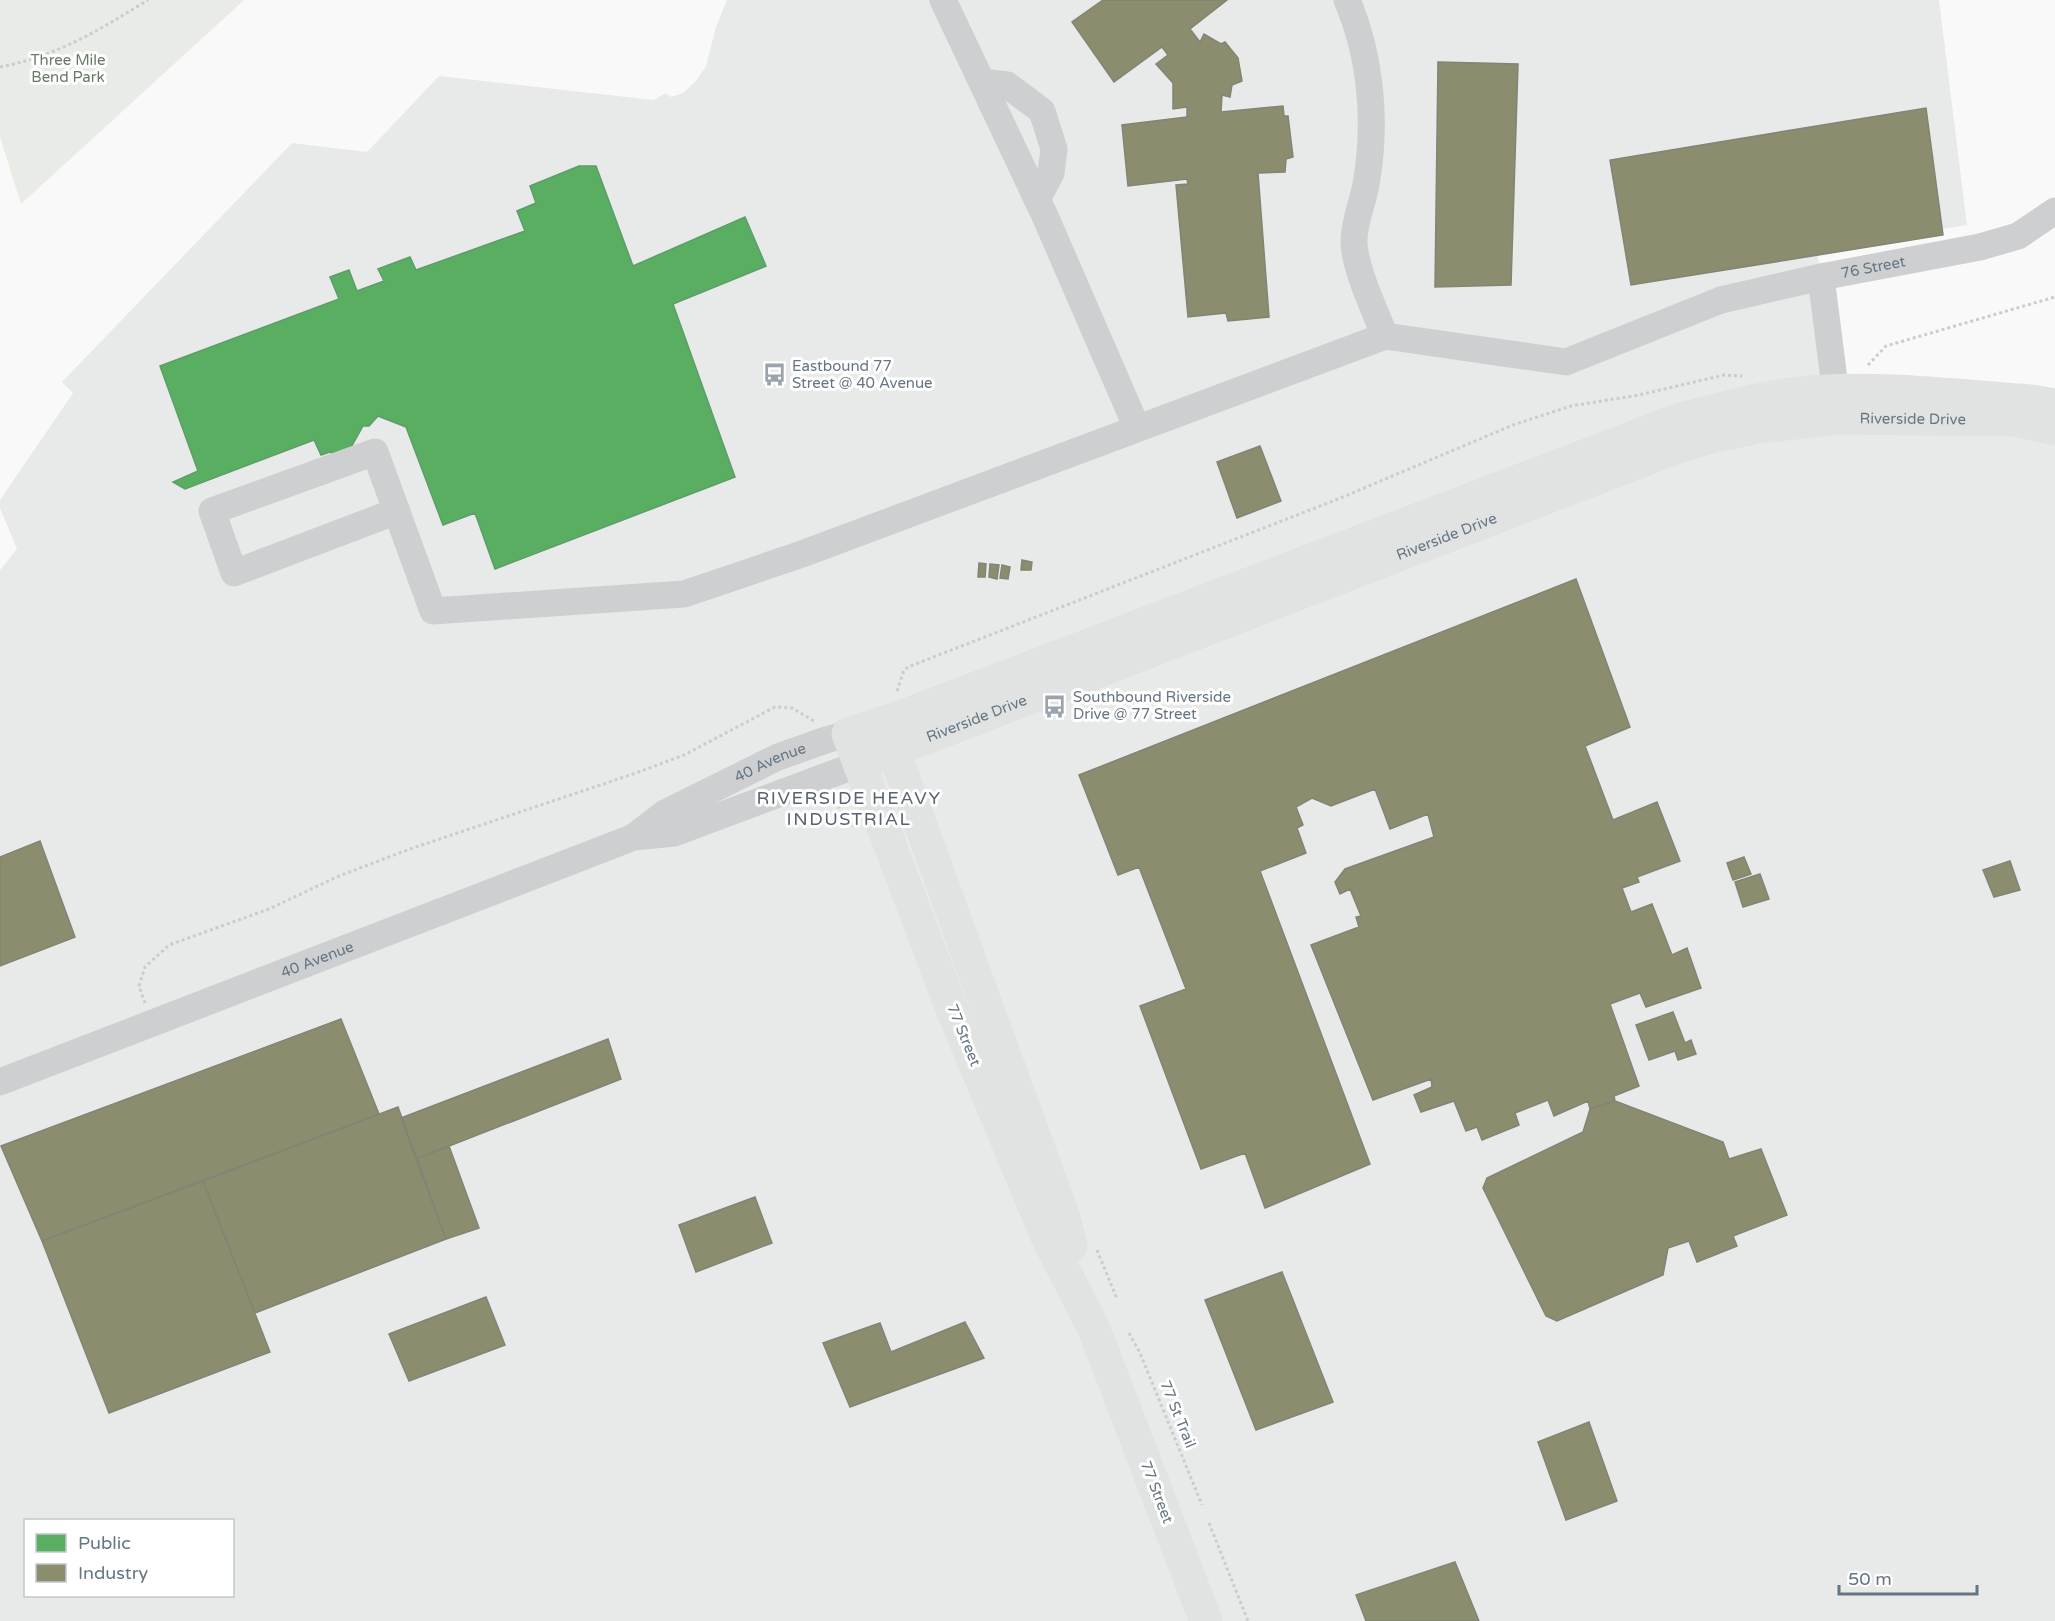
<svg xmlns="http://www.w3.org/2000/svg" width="2055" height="1621" viewBox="0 0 2055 1621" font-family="'Varela Round',sans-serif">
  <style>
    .built { fill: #e8e9e9; fill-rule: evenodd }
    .green { fill: #e8ebe6 }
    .public { fill: #5aae61; stroke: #5d9d6b; stroke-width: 1.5 }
    .industry { fill: #8c8c6e; stroke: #808574; stroke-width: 1.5 }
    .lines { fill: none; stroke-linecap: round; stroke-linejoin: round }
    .path { stroke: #cbcccd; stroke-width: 3; stroke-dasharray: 3 3; stroke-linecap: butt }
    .minor { stroke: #cecfd0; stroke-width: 27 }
    .major { stroke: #e1e2e2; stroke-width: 33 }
    .labels { text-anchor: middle; stroke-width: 6; stroke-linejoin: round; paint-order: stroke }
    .park-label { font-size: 15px; fill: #687a64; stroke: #fff }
    .street-label { font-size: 15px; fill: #657683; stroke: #fff }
    .poi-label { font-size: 15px; fill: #657683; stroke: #fff; text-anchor: start }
    .quarter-label { font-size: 18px; letter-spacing: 1.5px; fill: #57646e; stroke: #fff }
  </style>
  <rect width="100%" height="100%" fill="#f9f9f9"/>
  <path class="built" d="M727 0H1939L1967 225 1817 250 1836 390 2055 429V1621H0V570L17 549 0 508V500L73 393 62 382 292 143 367 152 439 76 654 100 666 93 671 97 683 93 696 81 706 66 716 27ZM26 1520H232V1596H26Z"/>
  <path class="green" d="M0 0H244L21 204 0 137Z"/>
  <path class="public" d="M579 166H596L633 266 745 217 766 266 673 304 735 477 495 569 475 513 443 525 406 427 378 416 369 426H363L344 460 330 452 321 455 314 440 185 489 173 482 198 471 160 366 339 299 330 277 349 270 357 291 384 281 378 269 410 257 416 270 525 231 517 211 536 203 530 186Z"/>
  <path class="industry" d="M1103 0H1227L1190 29 1200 42 1204 34 1221 44 1225 42 1238 58 1242 81 1232 85 1230 97 1222 95 1221 112 1283 106 1284 116H1288L1293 157 1286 159 1285 172 1258 173 1269 317 1228 321 1226 313 1188 317 1176 185 1188 184 1187 179 1128 186 1122 125 1187 117V107L1173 109V83L1156 64 1168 55 1162 47 1114 82 1072 22Z
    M1438 62 1518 64 1511 285 1435 287Z
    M1926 108 1943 235 1631 285 1610 160Z
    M1260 446 1281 501 1237 518 1217 462Z
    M1022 560 1032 562 1031 570H1021Z
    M979 563 986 564 985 577H978Z
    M990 564 999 565 997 579 989 577Z
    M1002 565 1010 567 1008 579 1000 578Z
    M1576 579 1630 727 1585 746 1613 820 1657 802 1680 861 1637 877 1639 882 1622 888 1631 912 1652 904 1672 955 1687 948 1701 988 1646 1007 1640 993 1610 1004 1639 1086 1614 1096 1615 1101 1590 1109 1588 1101 1554 1116 1548 1100 1515 1113 1519 1125 1482 1140 1477 1127 1466 1131 1454 1101 1421 1112 1414 1095 1432 1087 1431 1079 1373 1100 1311 945 1359 927 1356 917 1361 916 1350 889 1340 894 1335 882 1345 869 1434 837 1428 814 1390 829 1375 789 1331 806 1312 798 1296 807 1303 825 1297 828 1306 853 1260 871 1370 1164 1265 1208 1245 1153 1201 1169 1140 1006 1186 989 1139 867 1118 875 1079 775Z
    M40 841 75 937 0 966V857Z
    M1744 857 1751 874 1733 880 1727 863Z
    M2010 861 2020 890 1994 897 1983 870Z
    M1760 874 1769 899 1743 907 1735 882Z
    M1673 1012 1685 1043 1691 1040 1696 1054 1678 1060 1675 1051 1649 1060 1636 1025Z
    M341 1019 379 1114 42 1241 1 1146Z
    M608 1039 621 1079 416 1159 401 1118Z
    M1615 1101 1723 1142 1729 1159 1761 1149 1787 1215 1733 1236 1737 1246 1697 1262 1689 1241 1668 1248 1663 1275 1557 1321 1546 1316 1483 1188 1487 1178 1583 1132 1590 1109Z
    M398 1107 446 1239 255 1313 203 1181Z
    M449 1146 479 1228 446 1239 416 1159Z
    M203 1181 270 1352 109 1413 42 1241Z
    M755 1197 772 1243 696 1272 679 1225Z
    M1282 1272 1333 1402 1256 1430 1205 1300Z
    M486 1297 505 1345 409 1381 389 1334Z
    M965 1322 984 1358 850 1407 823 1343 880 1323 891 1352Z
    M1589 1422 1617 1501 1566 1520 1538 1442Z
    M1455 1562 1479 1621H1366L1356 1595Z"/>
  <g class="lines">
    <path class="path" d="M0 67C58 56 99 30 148 0
      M1868 365 1886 346 2055 297
      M897 691 904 670 908 667 1338 499 1513 425 1571 406 1639 395 1724 375 1742 376
      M843 794 839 808 854 826
      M145 1003 139 986 145 967 169 945 269 909 339 876 410 849 636 773 684 755 775 707 792 708 814 721
      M1097 1250 1117 1299
      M1129 1333 1140 1353 1202 1505
      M1209 1523 1248 1621"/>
    <g class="minor">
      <path d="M943 0 1045 216 1137 428"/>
      <path d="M1347 0C1371 56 1377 123 1366 184 1363 203 1354 221 1354 241 1354 267 1375 311 1385 336"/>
      <path d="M982 82 1007 85 1042 111 1054 149 1051 173 1037 199"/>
      <path id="s1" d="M1838 411 1821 277 1980 247 2018 236 2055 211"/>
      <path d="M397 511 234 573 212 511 375 452 433 611 684 594 802 554 1385 336 1566 362 1721 300 1821 277"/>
      <path id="s2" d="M634 837 665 813 778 757 826 740 848 734"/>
      <path id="s3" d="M0 1082 634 837 674 833 859 764"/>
    </g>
    <g class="major">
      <path d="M886 730 1064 1218 1071 1246"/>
      <path id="s4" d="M859 764 1675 448 1715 436 1758 427 1839 418 2014 420 2055 429"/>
      <path d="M1206 1621 1094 1329 1046 1235 950 1004 848 734 900 717 1678 420C1720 409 1764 396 1808 392 1882 386 1958 396 2032 401L2055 405"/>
    </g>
  </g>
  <defs>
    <symbol id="bus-bare" viewBox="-9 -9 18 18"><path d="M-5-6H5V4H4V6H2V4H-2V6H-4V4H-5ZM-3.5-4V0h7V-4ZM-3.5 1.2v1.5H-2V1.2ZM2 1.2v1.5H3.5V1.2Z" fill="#99a4ac" stroke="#fff" stroke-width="2.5" paint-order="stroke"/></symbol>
  </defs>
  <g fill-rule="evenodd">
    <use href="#bus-bare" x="758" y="358" width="33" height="33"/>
    <use href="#bus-bare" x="1038" y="690" width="33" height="33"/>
  </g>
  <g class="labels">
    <g class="park-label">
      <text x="68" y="65">Three Mile<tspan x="68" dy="17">Bend Park</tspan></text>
    </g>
    <g class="street-label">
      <text dy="5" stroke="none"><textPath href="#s1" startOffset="188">76 Street</textPath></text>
      <text dy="5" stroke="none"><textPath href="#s4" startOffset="1116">Riverside Drive</textPath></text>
      <text dy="5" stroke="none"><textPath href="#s4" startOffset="630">Riverside Drive</textPath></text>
      <text dy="5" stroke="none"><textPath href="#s4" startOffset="126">Riverside Drive</textPath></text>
      <text dy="5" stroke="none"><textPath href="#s2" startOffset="156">40 Avenue</textPath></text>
      <text dy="5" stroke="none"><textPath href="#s3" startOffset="340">40 Avenue</textPath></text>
      <text transform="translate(964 1035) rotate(68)" y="5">77 Street</text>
      <text transform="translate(1178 1414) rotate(68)" y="5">77 St Trail</text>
      <text transform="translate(1157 1492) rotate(69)" y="5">77 Street</text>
    </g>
    <g class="poi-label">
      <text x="792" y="371">Eastbound 77<tspan x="792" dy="17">Street @ 40 Avenue</tspan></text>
      <text x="1073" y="702">Southbound Riverside<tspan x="1073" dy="17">Drive @ 77 Street</tspan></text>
    </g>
    <g class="quarter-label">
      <text x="849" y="804">RIVERSIDE HEAVY<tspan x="849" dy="21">INDUSTRIAL</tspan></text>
    </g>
  </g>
  <rect x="24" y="1519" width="210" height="78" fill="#ffffff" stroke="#c1c8cd" stroke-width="1.5"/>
  <rect x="36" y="1534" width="30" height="18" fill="#5aae61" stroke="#c1c8cd" stroke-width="1.5"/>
  <text x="78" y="1549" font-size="18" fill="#657683">Public</text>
  <rect x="36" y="1564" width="30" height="18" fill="#8c8c6e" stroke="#c1c8cd" stroke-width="1.5"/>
  <text x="78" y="1579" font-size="18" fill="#657683">Industry</text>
  <path d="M1839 1585v9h138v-9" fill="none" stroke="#657683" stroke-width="3"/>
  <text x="1848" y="1585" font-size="18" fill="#657683" stroke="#ffffff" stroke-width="4.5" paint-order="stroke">50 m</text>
</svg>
